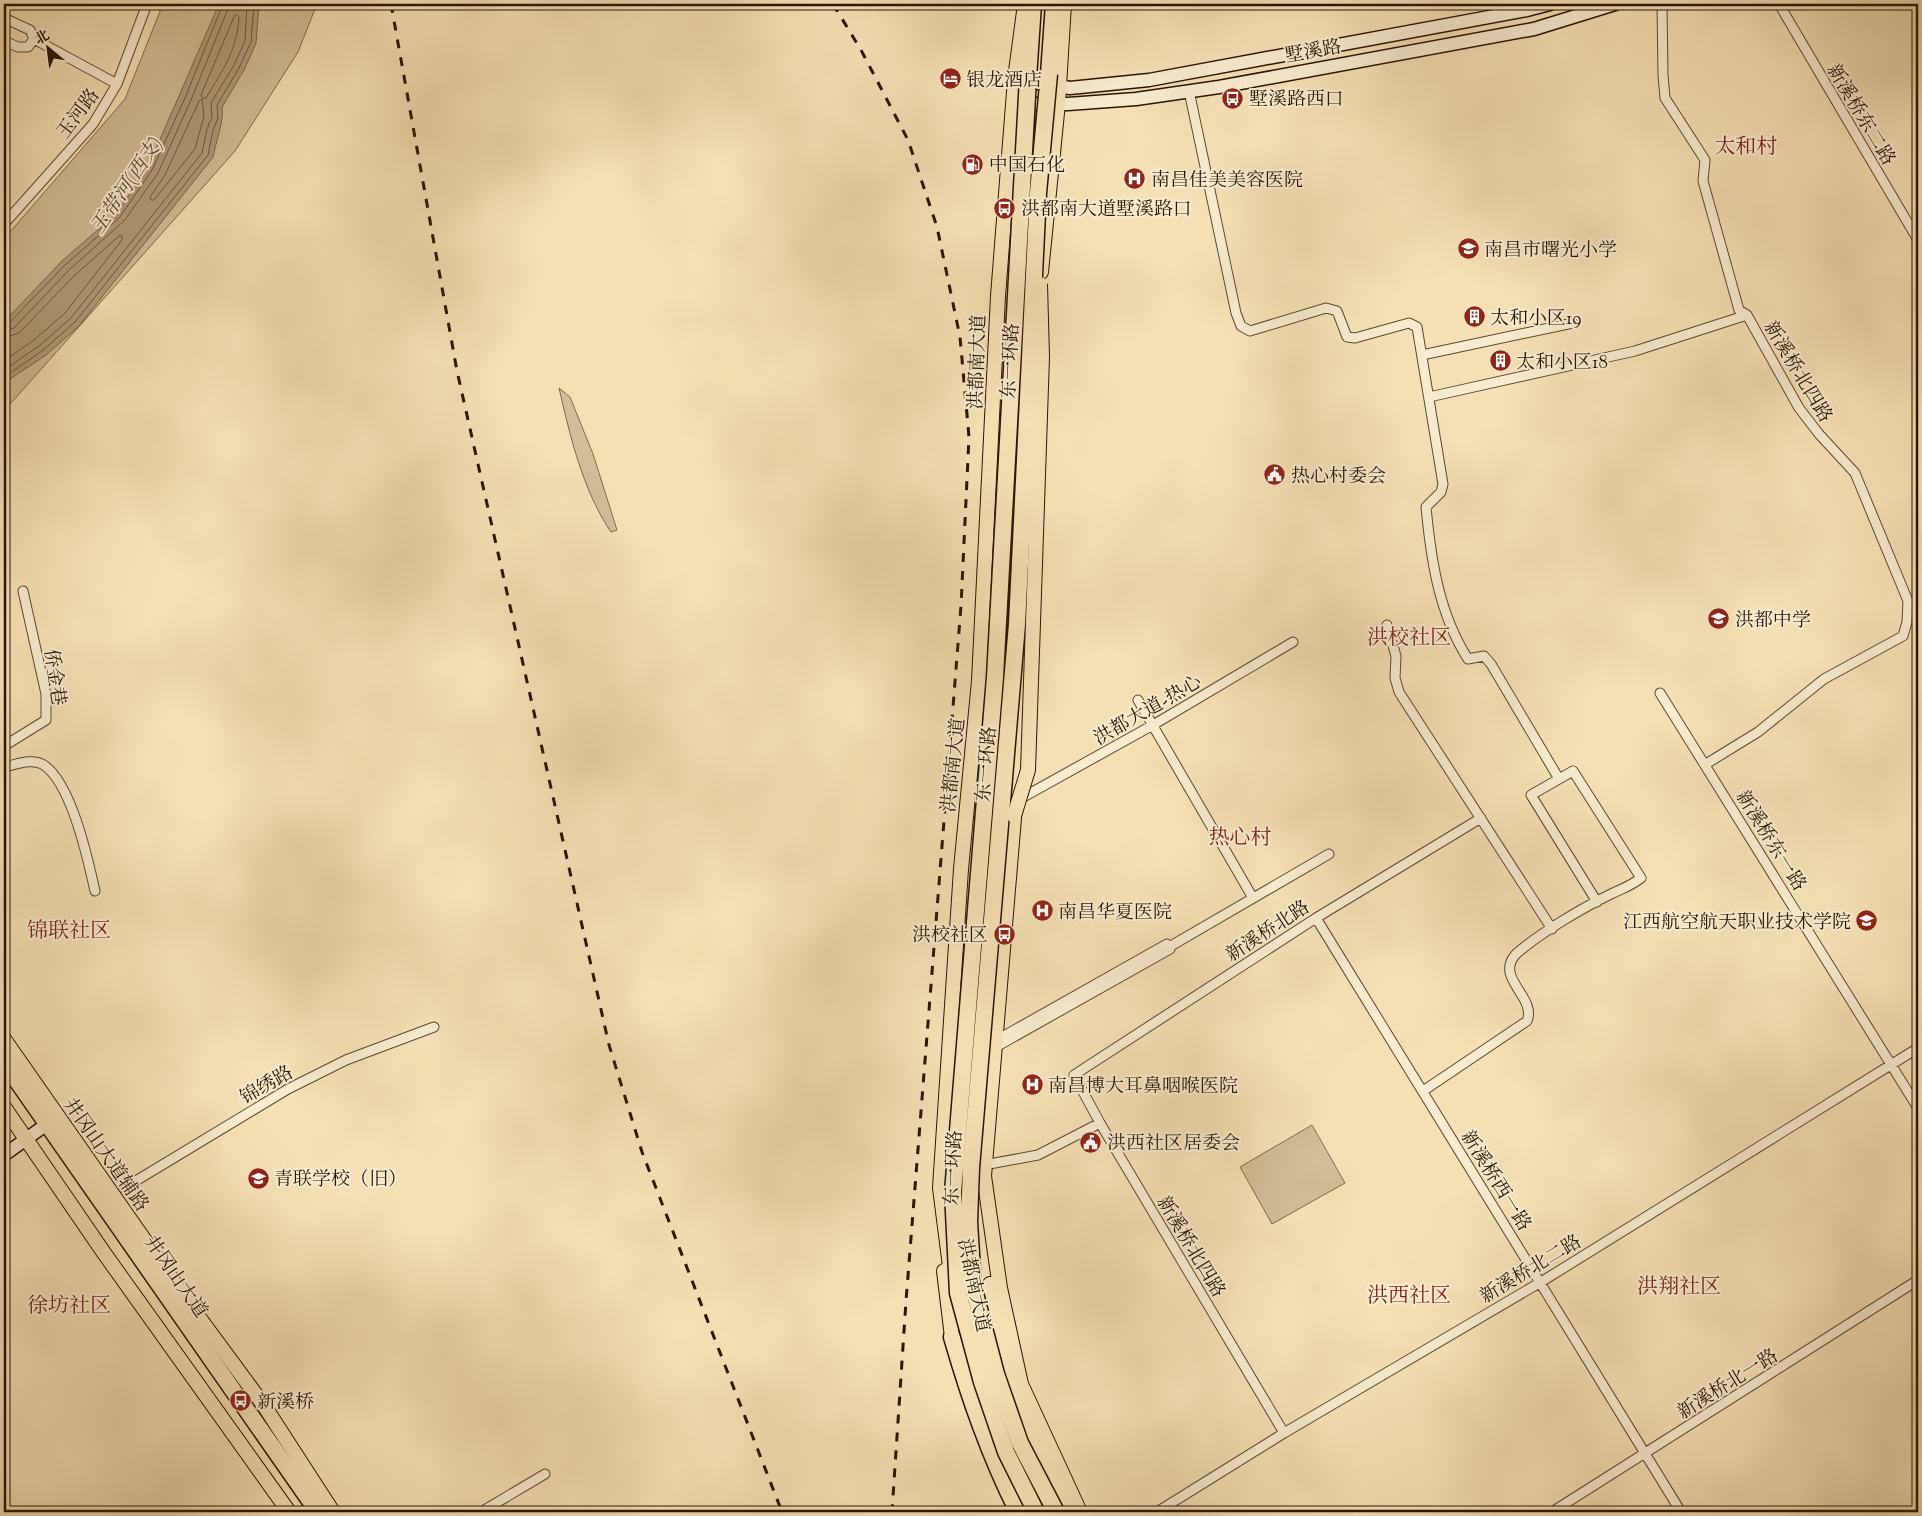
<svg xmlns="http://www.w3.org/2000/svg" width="1922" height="1516" viewBox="0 0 1922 1516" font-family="'Sorts Mill Goudy','Noto Serif SC',serif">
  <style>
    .green { fill: #d2bd96; stroke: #7e694b }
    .water { fill: #b09b77; stroke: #7a6547 }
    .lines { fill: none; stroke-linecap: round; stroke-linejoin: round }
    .shore { stroke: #6c583c; stroke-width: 1 }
    .street-casing { stroke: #5c482d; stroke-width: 11 }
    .secondary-casing { stroke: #291500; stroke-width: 15 }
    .primary-casing { stroke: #291500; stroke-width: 16 }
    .highway-casing { stroke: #291500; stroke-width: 19 }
    .street { stroke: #f8ebcf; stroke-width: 9 }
    .secondary { stroke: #f8ebcf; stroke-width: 12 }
    .primary { stroke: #f5e0b5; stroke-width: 14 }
    .highway { stroke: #f5e0b5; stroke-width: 16 }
    .rail { stroke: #291500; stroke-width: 3; stroke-dasharray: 9 9; stroke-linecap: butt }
    .primary-bridge-casing { stroke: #291500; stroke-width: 16; stroke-linecap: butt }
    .highway-bridge-casing { stroke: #291500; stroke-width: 19; stroke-linecap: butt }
    .primary-bridge { stroke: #f5e0b5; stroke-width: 14 }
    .highway-bridge { stroke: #f5e0b5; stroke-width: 16 }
    .labels { text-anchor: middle; stroke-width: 4; stroke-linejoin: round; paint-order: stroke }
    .street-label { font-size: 19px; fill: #291500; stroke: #f8ebcf }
    .poi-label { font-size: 19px; fill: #291500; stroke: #f8ebcf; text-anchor: start }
    .water-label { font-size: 20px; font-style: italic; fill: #5f4b30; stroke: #f8ebcf }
    .quarter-label { font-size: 21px; fill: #7a1f14; stroke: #f8ebcf }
  </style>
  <rect width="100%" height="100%" fill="#f5e0b5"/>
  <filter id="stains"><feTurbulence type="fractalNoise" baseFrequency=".004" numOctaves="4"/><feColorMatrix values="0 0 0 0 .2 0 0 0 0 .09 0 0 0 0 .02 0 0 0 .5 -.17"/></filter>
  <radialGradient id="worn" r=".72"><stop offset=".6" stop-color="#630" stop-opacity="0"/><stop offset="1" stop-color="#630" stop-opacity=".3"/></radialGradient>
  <path class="green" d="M163 4H317L298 52 235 151 4 411V239L125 99Z
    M559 388 570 397 593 454 617 530 611 532C583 491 570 436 559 388Z
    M1312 1125 1345 1183 1272 1224 1240 1167Z"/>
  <path class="water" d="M219 4H259L256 43 244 70 222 107C224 121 216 141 213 157L79 326 46 355 4 383V322L62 261 116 214 148 167Z"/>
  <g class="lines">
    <path class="shore" d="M237 15 239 17C237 51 223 69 206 98H203L201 95 234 17Z
      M202 99 204 116 195 149 154 200H151L150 197 165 175 199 101Z
      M4 325 9 323 65 265 120 217 152 170 185 98 223 4
      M4 331 14 328 69 270 124 221 158 173 191 100 230 4
      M4 338 19 333 75 275 119 236H122V240L65 313 34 340 4 361
      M4 370 39 346 71 318 202 153 207 129 212 117 211 103 234 65 245 41 247 4
      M4 377 42 351 75 322 208 155 213 130 218 118 217 105 239 68 251 42 254 4"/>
    <defs>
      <path id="street" d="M1662 4 1663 75 1665 98 1705 160 1703 181 1739 310 1747 315 1799 408 1819 434 1855 473 1908 601 1907 622 1903 636 1824 679 1758 732 1706 764
        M1779 4 1918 240
        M4 18 30 30 34 39 28 47H18L4 41
        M34 39 117 84
        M1189 91 1236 313 1241 326 1250 331 1326 308 1337 311 1347 337 1355 338 1409 323 1417 327 1443 484 1441 492 1426 507C1431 560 1439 614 1468 659L1484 656 1491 664 1559 779
        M4 224 93 124 117 84 147 4
        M1422 355 1573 323
        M1429 397 1635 351 1747 315
        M1387 625 1396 656 1395 678 1399 692 1552 929
        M1660 693 1918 1108
        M1138 700 1253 898
        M4 746 46 720V694L23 591
        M4 767C15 765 31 758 42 764 71 780 88 860 95 891
        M1018 800 1153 725 1293 642
        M1316 918 1681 1512
        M1169 947 1329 854
        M994 1048 1170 949 1167 944 995 1041
        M1423 1091 1527 1021C1537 997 1494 978 1516 954 1540 933 1582 908 1611 894 1623 888 1629 887 1641 878L1573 771 1531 795 1597 902
        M984 1165 1038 1155 1100 1123
        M124 1188 288 1089 346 1060 434 1027
        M1284 1433 1100 1123 1074 1075 1316 918 1481 818
        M481 1512 545 1474
        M1157 1512 1284 1433 1541 1282 1918 1048
        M1552 1512 1918 1280"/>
      <path id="secondary" d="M1019 80 1070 88 1149 80 1527 10 1550 4
        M1018 104H1068L1136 99 1219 87 1534 29 1615 4
        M4 1155 47 1124"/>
      <path id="primary" d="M1041 272 1058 103 1064 4
        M1023 641 1014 818 984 1176 1000 1288 1021 1384 1080 1512
        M4 1039 192 1308 265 1407 333 1512
        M4 1107 104 1253 289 1512
        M944 1271 952 1337
        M952 1282 940 1188 961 869 979 681 998 296 1015 79 1025 4
        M990 1284C995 1318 1001 1353 1011 1386 1026 1430 1048 1471 1069 1512"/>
      <path id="highway" d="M1049 74 1054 4
        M1028 78 1033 4
        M4 1062 318 1512
        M952 1337C970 1399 989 1454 1018 1512"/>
    </defs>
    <use href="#street" class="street-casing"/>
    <use href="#secondary" class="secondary-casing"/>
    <use href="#primary" class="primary-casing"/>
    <use href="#highway" class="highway-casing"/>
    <use href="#street" class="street"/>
    <use href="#secondary" class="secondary"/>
    <use href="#primary" class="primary"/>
    <use href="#highway" class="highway"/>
    <path class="rail" d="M391 4 457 371 609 1045 642 1152 782 1512
      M833 4 861 50 908 140 937 227 960 337 969 437 961 606 906 1301 892 1512"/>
    <defs>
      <path id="primary-bridge" d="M1014 816 1028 770 1042 357 1040 284"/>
      <path id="highway-bridge" d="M1049 74 1038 193 1017 624 971 1168 969 1222 973 1286 996 1374 1020 1443 1056 1512
        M1028 78 995 677 953 1192 958 1293 982 1382 1006 1452 1036 1512"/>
    </defs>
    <use href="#primary-bridge" class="primary-bridge-casing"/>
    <use href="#highway-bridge" class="highway-bridge-casing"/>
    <use href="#primary-bridge" class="primary-bridge"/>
    <use href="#highway-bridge" class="highway-bridge"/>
  </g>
  <defs>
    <symbol id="hotel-disc" viewBox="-11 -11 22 22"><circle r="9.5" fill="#8f2418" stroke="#f8ebcf"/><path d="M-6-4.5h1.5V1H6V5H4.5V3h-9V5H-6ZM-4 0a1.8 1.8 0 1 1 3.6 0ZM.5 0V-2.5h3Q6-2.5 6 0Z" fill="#fff"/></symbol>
    <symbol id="bus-disc" viewBox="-11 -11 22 22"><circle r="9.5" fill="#8f2418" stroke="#f8ebcf"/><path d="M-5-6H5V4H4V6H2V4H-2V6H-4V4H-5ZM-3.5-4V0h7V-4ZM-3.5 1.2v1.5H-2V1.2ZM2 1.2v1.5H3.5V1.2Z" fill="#fff"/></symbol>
    <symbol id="fuel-disc" viewBox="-11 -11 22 22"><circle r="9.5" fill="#8f2418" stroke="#f8ebcf"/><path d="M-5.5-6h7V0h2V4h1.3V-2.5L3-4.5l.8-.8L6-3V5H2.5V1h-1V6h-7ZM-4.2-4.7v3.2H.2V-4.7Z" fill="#fff"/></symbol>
    <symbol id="hospital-disc" viewBox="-11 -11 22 22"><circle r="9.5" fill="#8f2418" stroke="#f8ebcf"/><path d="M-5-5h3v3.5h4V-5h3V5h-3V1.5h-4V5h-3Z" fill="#fff"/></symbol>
    <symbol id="school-disc" viewBox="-11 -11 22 22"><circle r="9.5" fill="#8f2418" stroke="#f8ebcf"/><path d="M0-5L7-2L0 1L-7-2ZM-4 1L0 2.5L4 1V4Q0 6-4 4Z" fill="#fff"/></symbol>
    <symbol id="building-disc" viewBox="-11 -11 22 22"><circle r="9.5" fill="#8f2418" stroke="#f8ebcf"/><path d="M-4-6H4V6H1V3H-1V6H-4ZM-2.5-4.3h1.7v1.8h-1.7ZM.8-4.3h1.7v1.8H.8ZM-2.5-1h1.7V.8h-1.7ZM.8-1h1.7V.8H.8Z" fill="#fff"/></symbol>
    <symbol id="civic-disc" viewBox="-11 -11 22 22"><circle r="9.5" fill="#8f2418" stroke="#f8ebcf"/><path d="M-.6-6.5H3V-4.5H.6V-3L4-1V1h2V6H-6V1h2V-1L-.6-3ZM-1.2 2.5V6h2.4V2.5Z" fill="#fff"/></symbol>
  </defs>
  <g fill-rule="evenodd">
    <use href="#hotel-disc" x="938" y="66" width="25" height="25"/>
    <use href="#bus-disc" x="1220" y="86" width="25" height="25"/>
    <use href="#fuel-disc" x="960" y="152" width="25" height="25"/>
    <use href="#hospital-disc" x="1122" y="166" width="25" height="25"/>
    <use href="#bus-disc" x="992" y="196" width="25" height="25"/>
    <use href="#school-disc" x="1456" y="236" width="25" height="25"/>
    <use href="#building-disc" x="1462" y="304" width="25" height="25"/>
    <use href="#building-disc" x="1488" y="348" width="25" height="25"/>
    <use href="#civic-disc" x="1262" y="462" width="25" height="25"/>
    <use href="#school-disc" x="1706" y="606" width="25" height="25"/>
    <use href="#hospital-disc" x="1030" y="898" width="25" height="25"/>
    <use href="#school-disc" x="1854" y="908" width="25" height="25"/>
    <use href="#bus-disc" x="992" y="922" width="25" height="25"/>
    <use href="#hospital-disc" x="1020" y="1072" width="25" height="25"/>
    <use href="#civic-disc" x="1078" y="1130" width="25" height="25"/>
    <use href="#school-disc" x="246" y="1166" width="25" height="25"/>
    <use href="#bus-disc" x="228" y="1388" width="25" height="25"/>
  </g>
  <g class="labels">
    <g class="street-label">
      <text transform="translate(1313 50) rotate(-10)" y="7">墅溪路</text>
      <text transform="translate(77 113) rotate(-53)" y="7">玉河路</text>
      <text transform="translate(1862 114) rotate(59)" y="7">新溪桥东二路</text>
      <text transform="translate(1009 361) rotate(-87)" y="7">东一环路</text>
      <text transform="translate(976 362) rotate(-88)" y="7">洪都南大道</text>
      <text transform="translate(1799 371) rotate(59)" y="7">新溪桥北四路</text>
      <text transform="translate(56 677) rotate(82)" y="7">侨金巷</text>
      <text transform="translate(1147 709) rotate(-30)" y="7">洪都大道-热心</text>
      <text transform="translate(985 764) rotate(-85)" y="7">东一环路</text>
      <text transform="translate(952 765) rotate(-84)" y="7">洪都南大道</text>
      <text transform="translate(1772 840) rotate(58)" y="7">新溪桥东一路</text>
      <text transform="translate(1267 930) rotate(-33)" y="7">新溪桥北路</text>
      <text transform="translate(266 1084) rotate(-30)" y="7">锦绣路</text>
      <text transform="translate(107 1154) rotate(55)" y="7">井冈山大道辅路</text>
      <text transform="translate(952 1168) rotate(-87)" y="7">东一环路</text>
      <text transform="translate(1497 1180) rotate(58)" y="7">新溪桥西一路</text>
      <text transform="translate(1192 1246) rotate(59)" y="7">新溪桥北四路</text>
      <text transform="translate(1530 1268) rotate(-31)" y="7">新溪桥北二路</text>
      <text transform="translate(177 1276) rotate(55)" y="7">井冈山大道</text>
      <text transform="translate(975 1285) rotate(78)" y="7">洪都南大道</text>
      <text transform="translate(1727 1383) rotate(-32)" y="7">新溪桥北一路</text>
    </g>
    <g class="poi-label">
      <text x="966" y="86">银龙酒店</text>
      <text x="1249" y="105">墅溪路西口</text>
      <text x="989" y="171">中国石化</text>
      <text x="1151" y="186">南昌佳美美容医院</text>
      <text x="1021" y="215">洪都南大道墅溪路口</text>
      <text x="1484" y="256">南昌市曙光小学</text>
      <text x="1490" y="324">太和小区19</text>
      <text x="1516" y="368">太和小区18</text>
      <text x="1291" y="482">热心村委会</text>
      <text x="1735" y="626">洪都中学</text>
      <text x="1058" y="918">南昌华夏医院</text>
      <text x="1851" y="928" text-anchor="end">江西航空航天职业技术学院</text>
      <text x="988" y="941" text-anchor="end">洪校社区</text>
      <text x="1048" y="1092">南昌博大耳鼻咽喉医院</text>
      <text x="1107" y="1149">洪西社区居委会</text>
      <text x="274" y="1185">青联学校（旧）</text>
      <text x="257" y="1408">新溪桥</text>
    </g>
    <g class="water-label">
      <text transform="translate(126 185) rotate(-56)" y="7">玉带河(西支)</text>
    </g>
    <g class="quarter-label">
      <text x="1746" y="153">太和村</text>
      <text x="1409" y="644">洪校社区</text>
      <text x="1240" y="844">热心村</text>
      <text x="69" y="937">锦联社区</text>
      <text x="1679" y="1293">洪翔社区</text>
      <text x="1409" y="1302">洪西社区</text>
      <text x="69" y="1312">徐坊社区</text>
    </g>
  </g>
  <rect width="1922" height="1516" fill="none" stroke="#f5e0b5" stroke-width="20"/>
  <rect x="5" y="5" width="1912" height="1506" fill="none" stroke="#291500" stroke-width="2.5"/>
  <rect x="10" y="10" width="1902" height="1496" fill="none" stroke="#291500"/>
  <g transform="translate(48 48) rotate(331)" stroke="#f8ebcf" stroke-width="4" paint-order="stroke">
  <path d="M0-4L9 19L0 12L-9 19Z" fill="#291500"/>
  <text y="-8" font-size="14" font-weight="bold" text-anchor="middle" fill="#291500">北</text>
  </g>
  <rect width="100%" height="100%" filter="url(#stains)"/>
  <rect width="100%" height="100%" fill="url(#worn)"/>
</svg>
